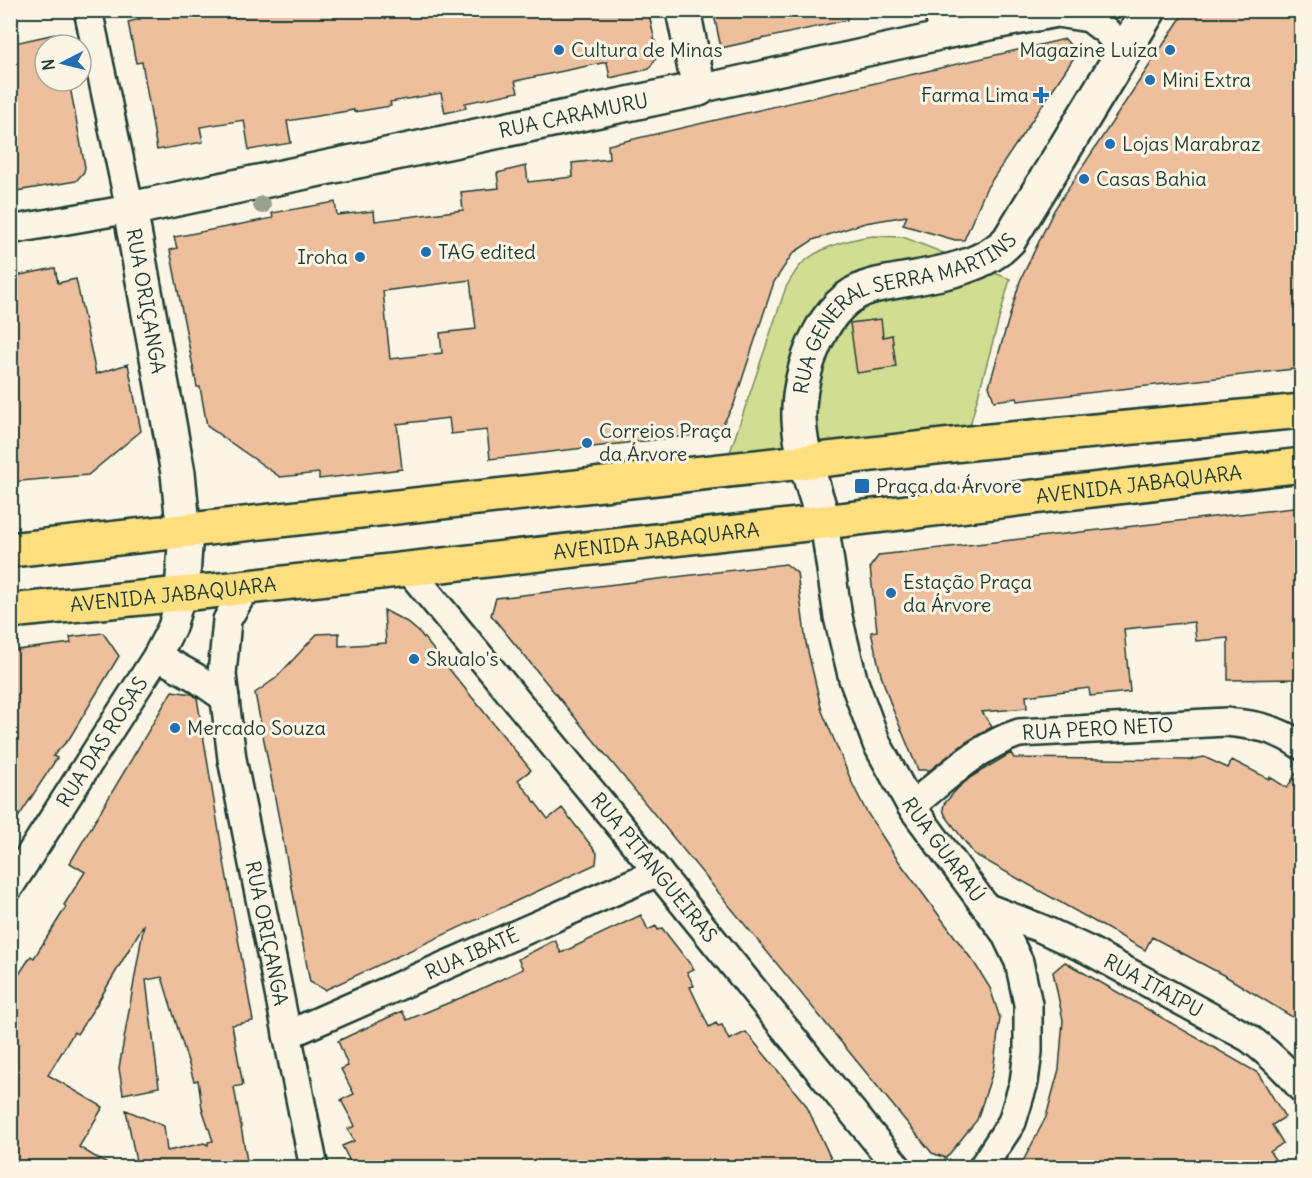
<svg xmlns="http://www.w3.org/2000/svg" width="1312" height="1178" viewBox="0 0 1312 1178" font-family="Delius,sans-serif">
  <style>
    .green { fill: #d1dd90; stroke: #788d62; stroke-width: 1.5 }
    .building { fill: #edbf9d; stroke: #1f3d34; stroke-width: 1.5; fill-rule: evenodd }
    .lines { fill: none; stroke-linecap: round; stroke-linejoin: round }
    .street-casing { stroke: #1f3d34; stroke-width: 32 }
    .secondary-casing { stroke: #1f3d34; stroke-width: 38 }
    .primary-casing { stroke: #1f3d34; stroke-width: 38 }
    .street { stroke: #fcf5e5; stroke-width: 27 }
    .secondary { stroke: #fcf5e5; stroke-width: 33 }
    .primary { stroke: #fedf80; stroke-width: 33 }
    .tree { fill: #96a18e }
    .poi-dot { fill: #1f6fb2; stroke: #fcf5e5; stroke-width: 2 }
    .labels { text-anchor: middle; stroke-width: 6; stroke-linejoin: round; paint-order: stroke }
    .poi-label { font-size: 20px; fill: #1f3d34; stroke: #fcf5e5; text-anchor: start }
    .street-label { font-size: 20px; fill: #1f3d34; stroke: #fcf5e5 }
  </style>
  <rect width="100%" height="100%" fill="#fcf5e5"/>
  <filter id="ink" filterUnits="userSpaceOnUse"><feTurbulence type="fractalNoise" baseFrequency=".0167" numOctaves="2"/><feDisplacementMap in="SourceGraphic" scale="12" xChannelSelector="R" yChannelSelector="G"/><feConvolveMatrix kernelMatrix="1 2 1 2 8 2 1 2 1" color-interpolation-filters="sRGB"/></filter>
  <g filter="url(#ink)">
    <path class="green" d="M873 236 903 237 1010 279 969 429 729 455 786 287C790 281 794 273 799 267 815 248 849 239 873 236Z"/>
    <path class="building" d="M139 10H390L391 16 422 10H648L658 55 649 69 610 78 607 62 515 81 518 92 465 103 466 108 445 113 441 93 390 102 391 106 354 112V110L287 121 291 143 249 150 244 120 200 127 203 142 157 150 142 62 136 63 128 22 140 19Z
      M713 10H846L847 20 721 48Z
      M1186 10H1302V368L1018 401 1017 398 994 401 989 386 1020 281 1054 210Z
      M60 33 62 45H45V81H69L85 167 84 172 76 181 10 192V44Z
      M1065 39 1077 53 986 189 964 240H955L903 225 907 216 865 223 843 230 813 240 793 253 774 282 734 404 723 424 712 433 490 459 487 430 451 434 449 418 397 424 402 469 319 479V473L280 477 207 426 200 387H197L170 250 177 248 174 237 273 218 272 213 335 202 337 215 374 211 375 221 463 210 461 192 499 188 497 173 526 166 528 182 573 177 572 163 609 159 608 145ZM470 280 476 329 440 333 442 353 390 359 383 291Z
      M55 268 58 283 76 279 96 374 128 364 141 431 88 475 10 482V277Z
      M881 319 883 337 892 335 896 367 857 373 850 323Z
      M1302 507V679L1228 680V638L1196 641 1194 622 1124 629 1130 692 1090 696 1089 688 1026 696 1027 708 982 712 992 727 966 742 930 770H918L891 705 881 675 871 632 877 631 870 567 879 555Z
      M786 564 797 573 806 643 822 711 853 785 866 811 895 856 975 964 990 988 1000 1018 993 1071 977 1120 946 1158 932 1153 491 615 496 598Z
      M384 610 407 622 420 633 531 770 518 780 548 819 562 808 597 853 596 864 325 990 310 982 255 693 276 678 317 634 339 633V646L386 643Z
      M103 633 119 656 69 739 53 756 57 758 10 830V651L71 643 70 637Z
      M172 691 192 694 197 698 223 856 253 1021 232 1025 243 1085 234 1087 247 1161 261 1167H137L126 1110 164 1126 167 1151 204 1143 208 1145V1142L213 1141 202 1108 198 1080 194 1081 162 977 146 980 159 1087 123 1094 119 1068 144 924 95 1007 77 1034 74 1032 48 1075 103 1107 79 1147 112 1167H10V988L31 956 34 958 66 907 64 905 85 872 70 863Z
      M1011 753 1014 758 1189 760 1204 757 1228 768 1232 760 1269 779 1270 777 1287 788 1302 764V1023L1227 977 1152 937 1145 950 974 854 945 815 943 809 944 804 957 789 971 777Z
      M641 915 648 930 656 926 658 930 662 928 694 969 687 972 694 986 690 987 709 1027 716 1023 718 1026 722 1025 729 1040 746 1032 806 1105 832 1161 819 1167H353L342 1146 354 1141 348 1129 355 1126 341 1100 354 1094 341 1069 348 1066 338 1041 402 1011 407 1020 470 994 523 969 518 959 555 940 561 953Z
      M1065 962 1258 1073 1285 1117 1272 1125 1283 1143 1270 1152 1280 1167H1020L1046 1117 1059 1069 1063 1020 1053 972Z"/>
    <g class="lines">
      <defs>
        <g id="street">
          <path d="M938 10 944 35"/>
          <path d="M699 89 944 35 1057 13 1089 18 1105 30 1124 50"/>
          <path d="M10 230 130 209 88 10"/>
          <path id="s1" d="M824 522 838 617 853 679 877 744 911 806 1005 933 1019 962 1028 1004V1052L1024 1082 1012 1122 982 1168"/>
          <path id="s2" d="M408 569 658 872 898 1168"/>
          <path id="s3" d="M247 586 227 620 222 674 232 759 314 1168"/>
          <path d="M157 656 195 677 225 698"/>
          <path id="s4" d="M911 806C944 780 978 746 1019 733L1226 722C1256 725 1276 728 1302 746"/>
          <path id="s5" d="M10 886 157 656 172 627 182 593"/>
          <path id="s6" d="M988 908 1040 928 1088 950 1249 1038C1269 1053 1286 1069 1302 1089"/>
          <path id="s7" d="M287 1035 658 872"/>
        </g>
        <g id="secondary">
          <path id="s8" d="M824 522C814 489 801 455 799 420 797 373 822 298 873 286 916 276 978 274 1009 240L1149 10"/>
          <path id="s9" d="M182 593 185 546 178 473 130 209 699 89 683 10"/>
        </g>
        <g id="primary">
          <path d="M10 550 980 442 1302 411"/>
          <path id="s10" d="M10 611 231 589 824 522 1302 465"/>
        </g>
      </defs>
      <use href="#street" class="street-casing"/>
      <use href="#secondary" class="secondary-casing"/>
      <use href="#primary" class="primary-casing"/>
      <use href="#street" class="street"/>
      <use href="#secondary" class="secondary"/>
      <use href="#primary" class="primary"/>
    </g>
    <circle class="tree" cx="262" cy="205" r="9"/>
  </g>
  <g class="poi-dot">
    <circle cx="559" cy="50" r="6"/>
    <circle cx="1170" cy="50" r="6"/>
    <circle cx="1150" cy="80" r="6"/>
    <path d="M1038 86h6v6h6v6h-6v6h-6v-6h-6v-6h6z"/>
    <circle cx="1110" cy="144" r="6"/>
    <circle cx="1084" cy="179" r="6"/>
    <circle cx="426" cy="252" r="6"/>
    <circle cx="360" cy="257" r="6"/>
    <circle cx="587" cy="443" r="6"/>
    <rect x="854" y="478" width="16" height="16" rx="3"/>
    <circle cx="891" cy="593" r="6"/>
    <circle cx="414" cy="659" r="6"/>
    <circle cx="175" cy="728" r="6"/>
  </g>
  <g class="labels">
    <g class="poi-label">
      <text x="571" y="57">Cultura de Minas</text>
      <text x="1158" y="57" text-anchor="end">Magazine Luíza</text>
      <text x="1162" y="87">Mini Extra</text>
      <text x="1029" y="102" text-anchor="end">Farma Lima</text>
      <text x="1122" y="151">Lojas Marabraz</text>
      <text x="1096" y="186">Casas Bahia</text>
      <text x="438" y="259">TAG edited</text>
      <text x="348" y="264" text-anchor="end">Iroha</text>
      <text x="599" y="438">Correios Praça<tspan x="599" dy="23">da Árvore</tspan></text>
      <text x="876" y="493">Praça da Árvore</text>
      <text x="903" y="589">Estação Praça<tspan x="903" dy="23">da Árvore</tspan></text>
      <text x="426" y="666">Skualo's</text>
      <text x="187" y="735">Mercado Souza</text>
    </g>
    <g class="street-label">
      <text dy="7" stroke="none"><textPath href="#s9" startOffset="842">RUA CARAMURU</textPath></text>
      <text transform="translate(146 301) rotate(80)" y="7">RUA ORIÇANGA</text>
      <text dy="7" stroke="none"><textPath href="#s8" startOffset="276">RUA GENERAL SERRA MARTINS</textPath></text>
      <text dy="7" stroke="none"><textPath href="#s10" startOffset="1136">AVENIDA JABAQUARA</textPath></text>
      <text dy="7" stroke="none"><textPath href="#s10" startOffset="650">AVENIDA JABAQUARA</textPath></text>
      <text dy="7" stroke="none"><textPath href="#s10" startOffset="164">AVENIDA JABAQUARA</textPath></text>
      <text dy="7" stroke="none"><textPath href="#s4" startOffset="210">RUA PERO NETO</textPath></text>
      <text dy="7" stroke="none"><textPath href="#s5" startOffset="171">RUA DAS ROSAS</textPath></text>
      <text dy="7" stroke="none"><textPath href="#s1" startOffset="354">RUA GUARAÚ</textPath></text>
      <text dy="7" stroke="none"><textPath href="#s2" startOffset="387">RUA PITANGUEIRAS</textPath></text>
      <text dy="7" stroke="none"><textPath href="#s3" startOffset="357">RUA ORIÇANGA</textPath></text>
      <text dy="7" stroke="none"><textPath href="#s7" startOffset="202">RUA IBATÉ</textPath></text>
      <text dy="7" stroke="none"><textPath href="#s6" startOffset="183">RUA ITAIPU</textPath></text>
    </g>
  </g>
  <rect width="1312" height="1178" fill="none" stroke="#fcf5e5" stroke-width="36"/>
  <rect x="18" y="18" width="1276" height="1142" fill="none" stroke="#1f3d34" stroke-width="2" filter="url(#ink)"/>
  <g transform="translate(63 63) rotate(263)"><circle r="28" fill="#fcf5e5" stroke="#a4ab9e" stroke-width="1.5"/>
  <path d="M0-4.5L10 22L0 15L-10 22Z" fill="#1f6fb2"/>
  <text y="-9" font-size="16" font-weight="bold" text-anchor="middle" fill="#1f3d34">N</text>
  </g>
</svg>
